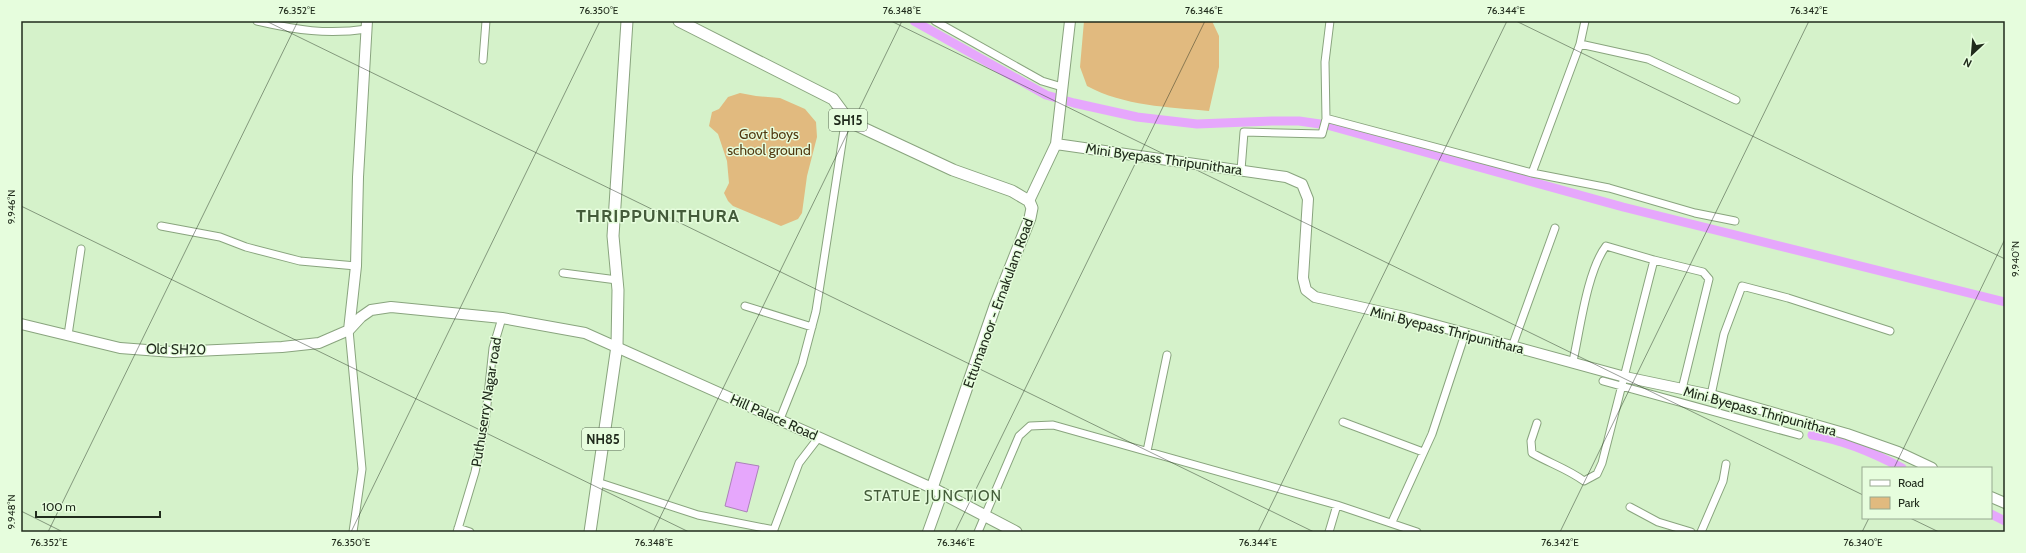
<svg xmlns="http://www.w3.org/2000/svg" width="2026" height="553" viewBox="0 0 2026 553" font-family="Cabin,sans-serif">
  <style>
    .green { fill: #e1ba7f }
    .water { fill: #e6a7fc; stroke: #ab82b9 }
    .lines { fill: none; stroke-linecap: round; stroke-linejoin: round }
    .canal { stroke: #e6a7fc; stroke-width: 9 }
    .street-casing { stroke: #89a47e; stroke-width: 9 }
    .secondary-casing { stroke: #89a47e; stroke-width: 12 }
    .primary-casing { stroke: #89a47e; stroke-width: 13 }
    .street { stroke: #fff; stroke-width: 7 }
    .secondary { stroke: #fff; stroke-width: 10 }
    .primary { stroke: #fff; stroke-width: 11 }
    .ticks { fill: none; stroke: #202b1c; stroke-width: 1; stroke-opacity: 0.45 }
    .labels { text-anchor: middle; stroke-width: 3; stroke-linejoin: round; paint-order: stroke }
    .shield { fill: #e6fddd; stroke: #5b6a56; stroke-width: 1 }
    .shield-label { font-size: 13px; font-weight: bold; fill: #202b1c }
    .park-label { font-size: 14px; fill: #513910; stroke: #e6fddd }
    .street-label { font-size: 14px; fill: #202b1c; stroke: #e6fddd }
    .neighbourhood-label { font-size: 15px; letter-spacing: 1px; fill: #445c3a; stroke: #e6fddd }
    .district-label { font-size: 18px; font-weight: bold; letter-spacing: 1px; fill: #445c3a; stroke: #e6fddd }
    .neatline { fill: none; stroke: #202b1c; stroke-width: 1.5 }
    .ticks-label { font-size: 10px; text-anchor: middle; fill: #202b1c }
  </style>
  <rect width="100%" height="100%" fill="#d5f2ca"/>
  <path class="green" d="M1084 21H1212L1219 36V67L1209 111C1168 107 1124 106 1087 86L1080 67Z
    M740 93 756 96 780 98 805 109 816 122 817 137 807 176 802 213 798 219 781 226 733 206 728 201 724 193 729 183 727 161 718 134 709 126 712 112 719 109 728 97Z"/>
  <path class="water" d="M736 462 759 466 747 512 725 506Z"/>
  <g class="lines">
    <path class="canal" d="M914 21 1046 95 1074 103 1137 117 1197 124 1273 121H1299L1327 125 1623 207 2005 302
      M1812 435C1844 440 1874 453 1902 468
      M1991 514 2005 521"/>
    <defs>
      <path id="street" d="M257 21C296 30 327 35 367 29
        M935 21 1042 81 1062 87
        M1580 44 1648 59 1736 100
        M483 60 486 21
        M1326 119 1325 62 1330 21
        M1241 170 1244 132 1322 134 1326 119H1329L1532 173 1580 44 1585 21
        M1532 173 1609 188 1695 213 1735 221
        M161 226 220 237 246 247 300 261 356 266
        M1654 260 1703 272 1709 279 1682 389
        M563 273 617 280
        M745 306 812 327
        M349 330 362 469 353 532
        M68 335 81 249
        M1512 347 1555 228
        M1603 381 1799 435
        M1711 395 1724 334 1742 286 1788 298 1890 331
        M780 419 802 364 816 311 844 130 850 122
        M1343 422 1423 452
        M1537 423 1531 441 1532 453C1549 463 1568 469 1584 481L1597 474 1602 463 1654 260 1606 246C1587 271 1580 330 1573 361
        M1147 451 1167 355
        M597 482 698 515 774 530
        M1630 507 1658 522 1691 532
        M1392 522 1432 434 1465 334
        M458 528 470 532
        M457 532 475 472 485 423 493 348 502 318
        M773 532 799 463 819 437
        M978 532 1019 436 1030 426 1053 425 1337 505 1417 532
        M1329 532 1337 505
        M1701 532 1723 481 1726 464"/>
      <path id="secondary" d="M1056 144 1286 177 1302 184 1308 199 1303 278 1306 290 1315 297 1413 319 1625 377 1711 395 1847 434 1898 452 1932 468
        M1029 201 1056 144 1070 21
        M21 324 120 348 173 352 282 347 319 343 349 330 361 317 371 310 391 307 502 318 585 333 932 488
        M349 330 356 266 358 177 367 21
        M1991 497 2005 503
        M928 532 942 493"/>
      <path id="primary" d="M679 21 833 99 850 122 953 170 1012 191 1029 201 1032 208 1030 218 995 306 932 488 1016 532
        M590 532 617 346 618 290 613 236 627 21"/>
    </defs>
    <use href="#street" class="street-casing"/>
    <use href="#secondary" class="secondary-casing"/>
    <use href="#primary" class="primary-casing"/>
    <use href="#street" class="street"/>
    <use href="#secondary" class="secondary"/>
    <use href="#primary" class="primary"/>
  </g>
  <path class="ticks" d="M266 21 1314 532M891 21 1863 495M1516 21 2005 259M21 206 689 532M1894 468 2005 239M21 511 63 532M1910 518 1939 532M48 532 298 21M351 532 600 21M653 532 902 21M955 532 1205 21M1258 532 1507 21M1560 532 1809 21M1862 532 1869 518"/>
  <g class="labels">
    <g class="shield">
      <rect x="829" y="109" width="38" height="22" rx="3"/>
      <rect x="582" y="428" width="42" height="22" rx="3"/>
    </g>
    <g class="shield-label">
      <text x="848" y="125">SH15</text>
      <text x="603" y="444">NH85</text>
    </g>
    <g class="park-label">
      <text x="769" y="139">Govt boys<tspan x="769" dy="16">school ground</tspan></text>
    </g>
    <g class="street-label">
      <text transform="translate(1164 159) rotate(8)" y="5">Mini Byepass Thripunithara</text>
      <text transform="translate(998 303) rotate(-70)" y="5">Ettumanoor - Ernakulam Road</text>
      <text transform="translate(1447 330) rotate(14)" y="5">Mini Byepass Thripunithara</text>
      <text transform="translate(176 349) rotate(1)" y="5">Old SH20</text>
      <text transform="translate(486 402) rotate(-81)" y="5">Puthuserry Nagar road</text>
      <text transform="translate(1760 411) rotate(15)" y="5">Mini Byepass Thripunithara</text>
      <text transform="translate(774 417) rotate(24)" y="5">Hill Palace Road</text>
    </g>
    <g class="neighbourhood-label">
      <text x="933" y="501">STATUE JUNCTION</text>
    </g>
    <g class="district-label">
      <text x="658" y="222">THRIPPUNITHURA</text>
    </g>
  </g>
  <rect width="2026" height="553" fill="none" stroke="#e6fddd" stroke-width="44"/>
  <rect x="1862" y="467" width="130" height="52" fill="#e6fddd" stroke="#97a990"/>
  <rect x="1870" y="480" width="20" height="6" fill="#ffffff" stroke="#97a990"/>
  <text x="1898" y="487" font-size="12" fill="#202b1c">Road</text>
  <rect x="1870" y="497" width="20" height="12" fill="#e1ba7f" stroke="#97a990"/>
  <text x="1898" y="507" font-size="12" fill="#202b1c">Park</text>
  <g transform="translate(1972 54) rotate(206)" stroke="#e6fddd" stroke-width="3" paint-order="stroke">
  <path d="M0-3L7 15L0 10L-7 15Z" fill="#202b1c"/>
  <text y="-6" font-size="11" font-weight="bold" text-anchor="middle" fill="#202b1c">N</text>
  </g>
  <path d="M36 511v6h124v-6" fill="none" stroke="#202b1c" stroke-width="2"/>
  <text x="42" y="511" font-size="12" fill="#202b1c" stroke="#e6fddd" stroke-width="3" paint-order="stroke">100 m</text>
  <rect x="22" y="22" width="1982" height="509" class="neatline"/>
  <g class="ticks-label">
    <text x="297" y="14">76.352°E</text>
    <text x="599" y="14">76.350°E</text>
    <text x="902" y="14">76.348°E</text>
    <text x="1204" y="14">76.346°E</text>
    <text x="1506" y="14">76.344°E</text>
    <text x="1809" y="14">76.342°E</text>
    <text transform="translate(11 207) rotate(-90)" y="4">9.946°N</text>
    <text transform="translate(2015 259) rotate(-90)" y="4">9.940°N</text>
    <text transform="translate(11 512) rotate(-90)" y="4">9.948°N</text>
    <text x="49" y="546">76.352°E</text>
    <text x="351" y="546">76.350°E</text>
    <text x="654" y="546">76.348°E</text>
    <text x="956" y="546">76.346°E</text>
    <text x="1258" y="546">76.344°E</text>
    <text x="1560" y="546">76.342°E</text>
    <text x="1863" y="546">76.340°E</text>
  </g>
</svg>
